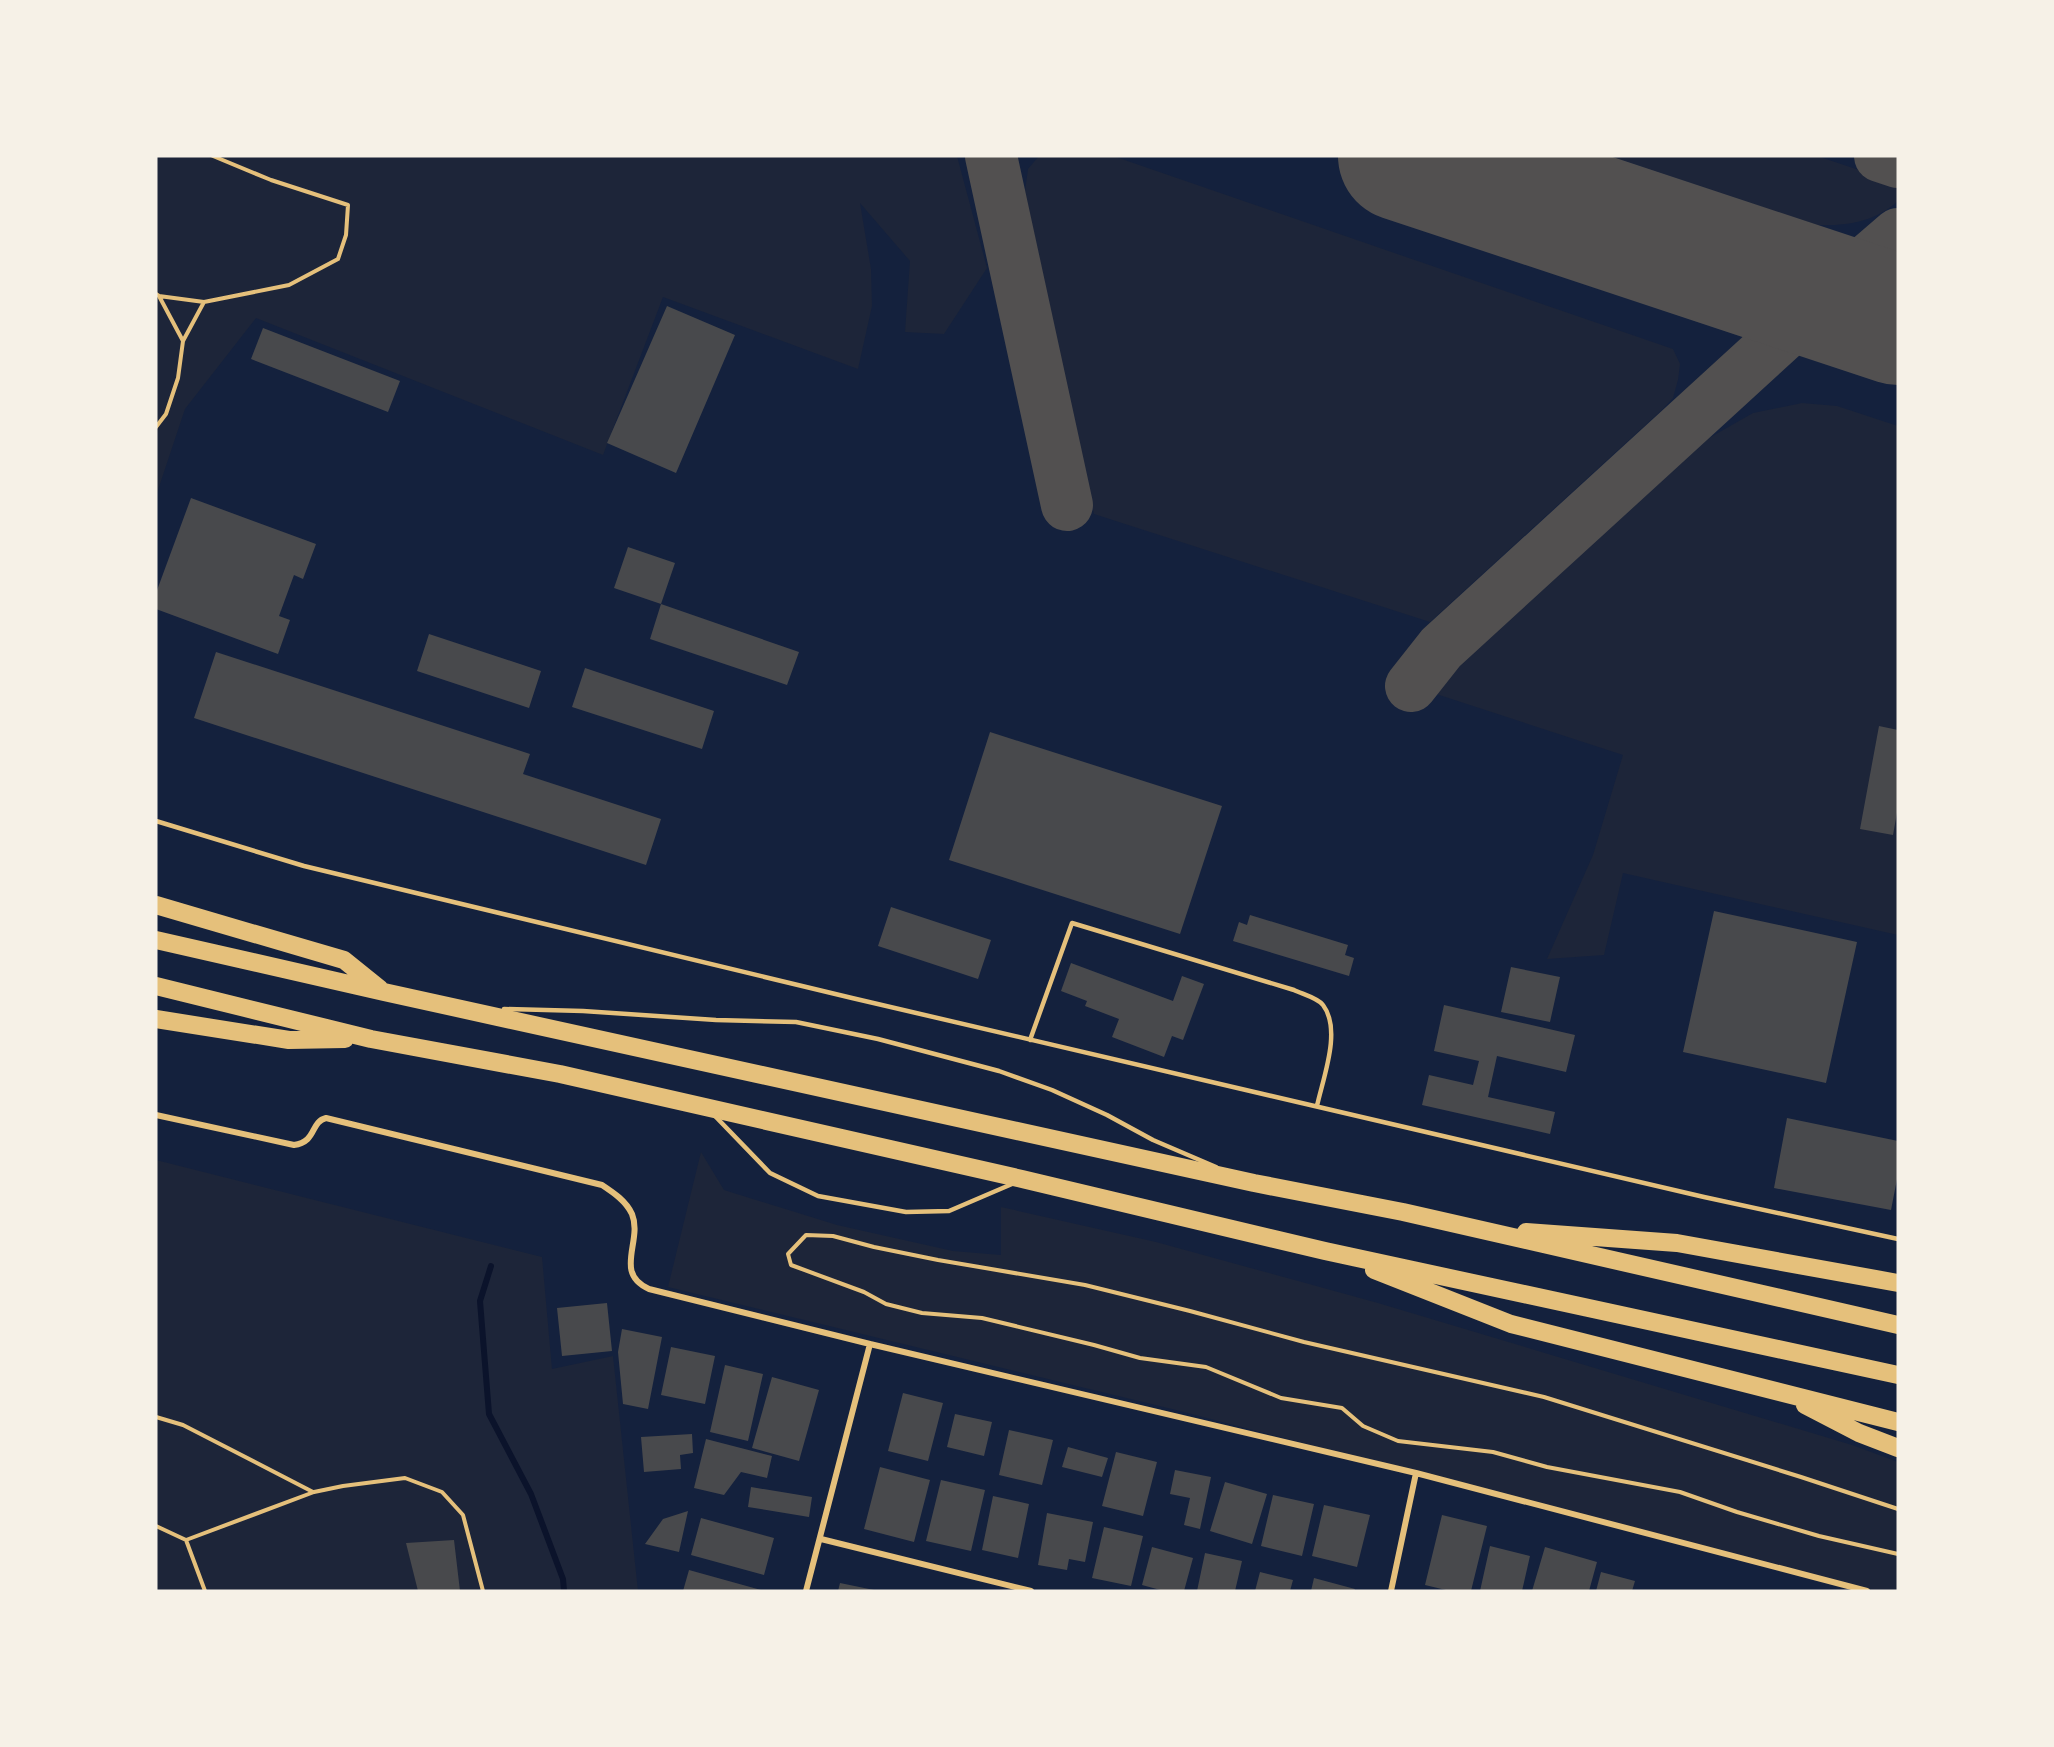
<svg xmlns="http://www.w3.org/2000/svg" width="2054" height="1747" viewBox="0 0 2054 1747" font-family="'Fira Sans Condensed',sans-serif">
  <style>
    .green { fill: #1d2539 }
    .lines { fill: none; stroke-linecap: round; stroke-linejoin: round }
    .stream { stroke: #0b132b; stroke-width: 6 }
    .taxiway { stroke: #525050; stroke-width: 52 }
    .runway { stroke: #525050; stroke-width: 130 }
    .building { fill: #48494c }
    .path { stroke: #e5c07b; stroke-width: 4 }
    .service { stroke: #e5c07b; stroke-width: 4.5 }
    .minor { stroke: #e5c07b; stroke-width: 6 }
    .motorway { stroke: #e5c07b; stroke-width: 18 }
  </style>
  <rect width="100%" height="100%" fill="#14213d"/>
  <path class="green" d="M156 156H957L987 268 944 334 905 332 910 261 860 203 871 269 872 306 858 369 663 297 603 455 256 318 185 409 156 496Z
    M1039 156H1113L1673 349 1680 364 1678 380 1673 398 1663 409 1430 622 1094 514 1025 191 1028 169Z
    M1610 156H1817L1898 183V201C1875 222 1847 226 1817 225Z
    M1802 403 1837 406 1898 426V935L1623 873 1604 955 1547 959 1593 855 1623 755 1427 691 1709 438 1753 413Z
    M701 1152 724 1190 837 1225 953 1251 1001 1255V1207L1156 1242 1378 1303 1852 1445 1898 1462V1591H1871L1176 1410 668 1287Z
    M156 1160 542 1257 552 1369 613 1356 638 1591H156Z"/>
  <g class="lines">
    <path class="stream" d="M491 1266 480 1301 489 1414 531 1494 563 1579 564 1591"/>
    <path class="taxiway" d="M991 156 1067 505
      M1880 156 1898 162
      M1411 686 1441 648 1826 296 1898 234"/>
    <path class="runway" d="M1403 156 1898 320"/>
  </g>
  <path class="building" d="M667 306 735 335 676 473 607 443Z
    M263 328 400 381 388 412 251 359Z
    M191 498 316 544 303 579 294 575 279 616 290 620 278 654 156 609V593Z
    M628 547 675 563 661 604 614 588Z
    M661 604 799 652 787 685 650 639Z
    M429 634 541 671 529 708 417 671Z
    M216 652 530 754 523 774 661 819 646 865 194 718Z
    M585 668 714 711 702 749 572 707Z
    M1879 726 1898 730V807L1893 835 1860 829Z
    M990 732 1222 806 1180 934 949 860Z
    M891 907 991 940 978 979 878 946Z
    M1714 911 1857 942 1826 1083 1683 1052Z
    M1250 915 1348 945 1345 955 1354 958 1349 976 1233 941 1239 922 1247 925Z
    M1071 963 1173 1001 1182 976 1204 984 1183 1040 1172 1036 1164 1057 1112 1037 1119 1019 1085 1006 1087 1001 1061 991Z
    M1511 967 1560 977 1550 1022 1501 1012Z
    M1444 1005 1575 1035 1566 1072 1497 1056 1488 1097 1555 1112 1550 1134 1422 1105 1429 1075 1473 1085 1479 1061 1434 1051Z
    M1787 1118 1898 1141V1174L1891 1210 1774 1188Z
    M607 1303 612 1351 562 1356 557 1308Z
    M622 1329 662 1337 648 1409 623 1404 618 1352Z
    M671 1347 715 1356 705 1404 661 1395Z
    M725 1365 763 1374 748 1441 710 1432Z
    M772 1377 819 1390 799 1461 752 1448Z
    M903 1393 943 1403 928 1461 888 1451Z
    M955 1414 992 1422 984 1456 947 1447Z
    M1009 1430 1053 1440 1042 1485 999 1475Z
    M692 1434 693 1453 680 1455 681 1469 644 1472 641 1437Z
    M706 1439 772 1456 767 1478 741 1472 724 1495 694 1488Z
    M1068 1447 1108 1458 1102 1477 1062 1467Z
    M1116 1452 1157 1462 1143 1516 1102 1506Z
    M880 1467 930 1480 914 1542 864 1529Z
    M1175 1470 1211 1477 1200 1529 1184 1525 1190 1498 1170 1494Z
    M941 1480 985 1490 971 1551 926 1541Z
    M1225 1482 1267 1494 1252 1544 1210 1531Z
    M751 1487 812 1497 809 1517 748 1507Z
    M1273 1495 1314 1504 1302 1556 1261 1546Z
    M993 1496 1029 1504 1018 1558 982 1550Z
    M1324 1505 1370 1515 1357 1567 1312 1556Z
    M688 1511 679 1552 645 1544 663 1519Z
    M1047 1513 1093 1522 1085 1562 1069 1559 1067 1570 1038 1565Z
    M1442 1515 1487 1526 1471 1591H1450L1425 1585Z
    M701 1518 774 1538 764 1575 691 1555Z
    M1104 1527 1143 1536 1131 1586 1092 1578Z
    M454 1540 460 1591H418L406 1543Z
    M1490 1546 1530 1556 1522 1591H1480Z
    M1152 1547 1193 1558 1184 1591H1164L1142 1585Z
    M1545 1547 1597 1562 1589 1591H1532Z
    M1205 1553 1242 1561 1235 1591H1197Z
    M689 1570 761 1590V1591H683Z
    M1260 1572 1293 1580 1290 1591H1255Z
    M1601 1572 1635 1581 1632 1591H1596Z
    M1314 1578 1355 1589 1354 1591H1311Z
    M840 1583 874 1590V1591H838Z"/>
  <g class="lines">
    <path class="path" d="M156 294 159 296 183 341
      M159 296 204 302 289 285 338 259 346 235 348 205 271 180 213 156
      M156 427 166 414 178 378 183 341 204 302
      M156 1417 183 1425 313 1492
      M1898 1509 1801 1477 1544 1397 1304 1342 1190 1311 1085 1285 938 1260 874 1247 833 1236 806 1235 788 1254 791 1265 864 1292 886 1304 922 1313 982 1318 1094 1345 1140 1358 1206 1367 1281 1398 1342 1408 1363 1426 1398 1441 1493 1452 1547 1467 1680 1492 1737 1512 1819 1536 1898 1554
      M156 1526 186 1540 205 1591
      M186 1540 314 1492 343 1486 405 1478 442 1492 463 1515 483 1591"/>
    <path class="service" d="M156 821 304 866 852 998 1704 1197 1898 1239
      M504 1009 583 1011 716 1020 796 1022 878 1039 999 1071 1052 1090 1107 1115 1153 1140 1216 1167
      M1030 1040 1072 923 1294 990C1302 994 1318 998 1323 1005 1342 1030 1323 1078 1317 1106
      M715 1116 770 1173 818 1196 906 1212 949 1211 1012 1184"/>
    <path class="minor" d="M156 1115 294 1145C317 1142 310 1122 326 1118L602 1185C614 1193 626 1201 632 1214 643 1241 613 1273 649 1289L870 1344 1416 1473 1867 1591
      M821 1539 1031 1591
      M806 1591 870 1344
      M1391 1591 1416 1473"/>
    <path class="motorway" d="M156 905 344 960 380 989
      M156 940 384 992 1254 1183 1403 1212 1898 1325
      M156 986 371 1039 560 1074 1022 1179 1325 1251 1898 1375
      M156 1019 289 1040 345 1039
      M1526 1232 1677 1243 1898 1283
      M1374 1270 1511 1324 1898 1422
      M1805 1405 1859 1433 1898 1448"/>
  </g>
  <rect width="2054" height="1747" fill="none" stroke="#f6f1e7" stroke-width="315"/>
</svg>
